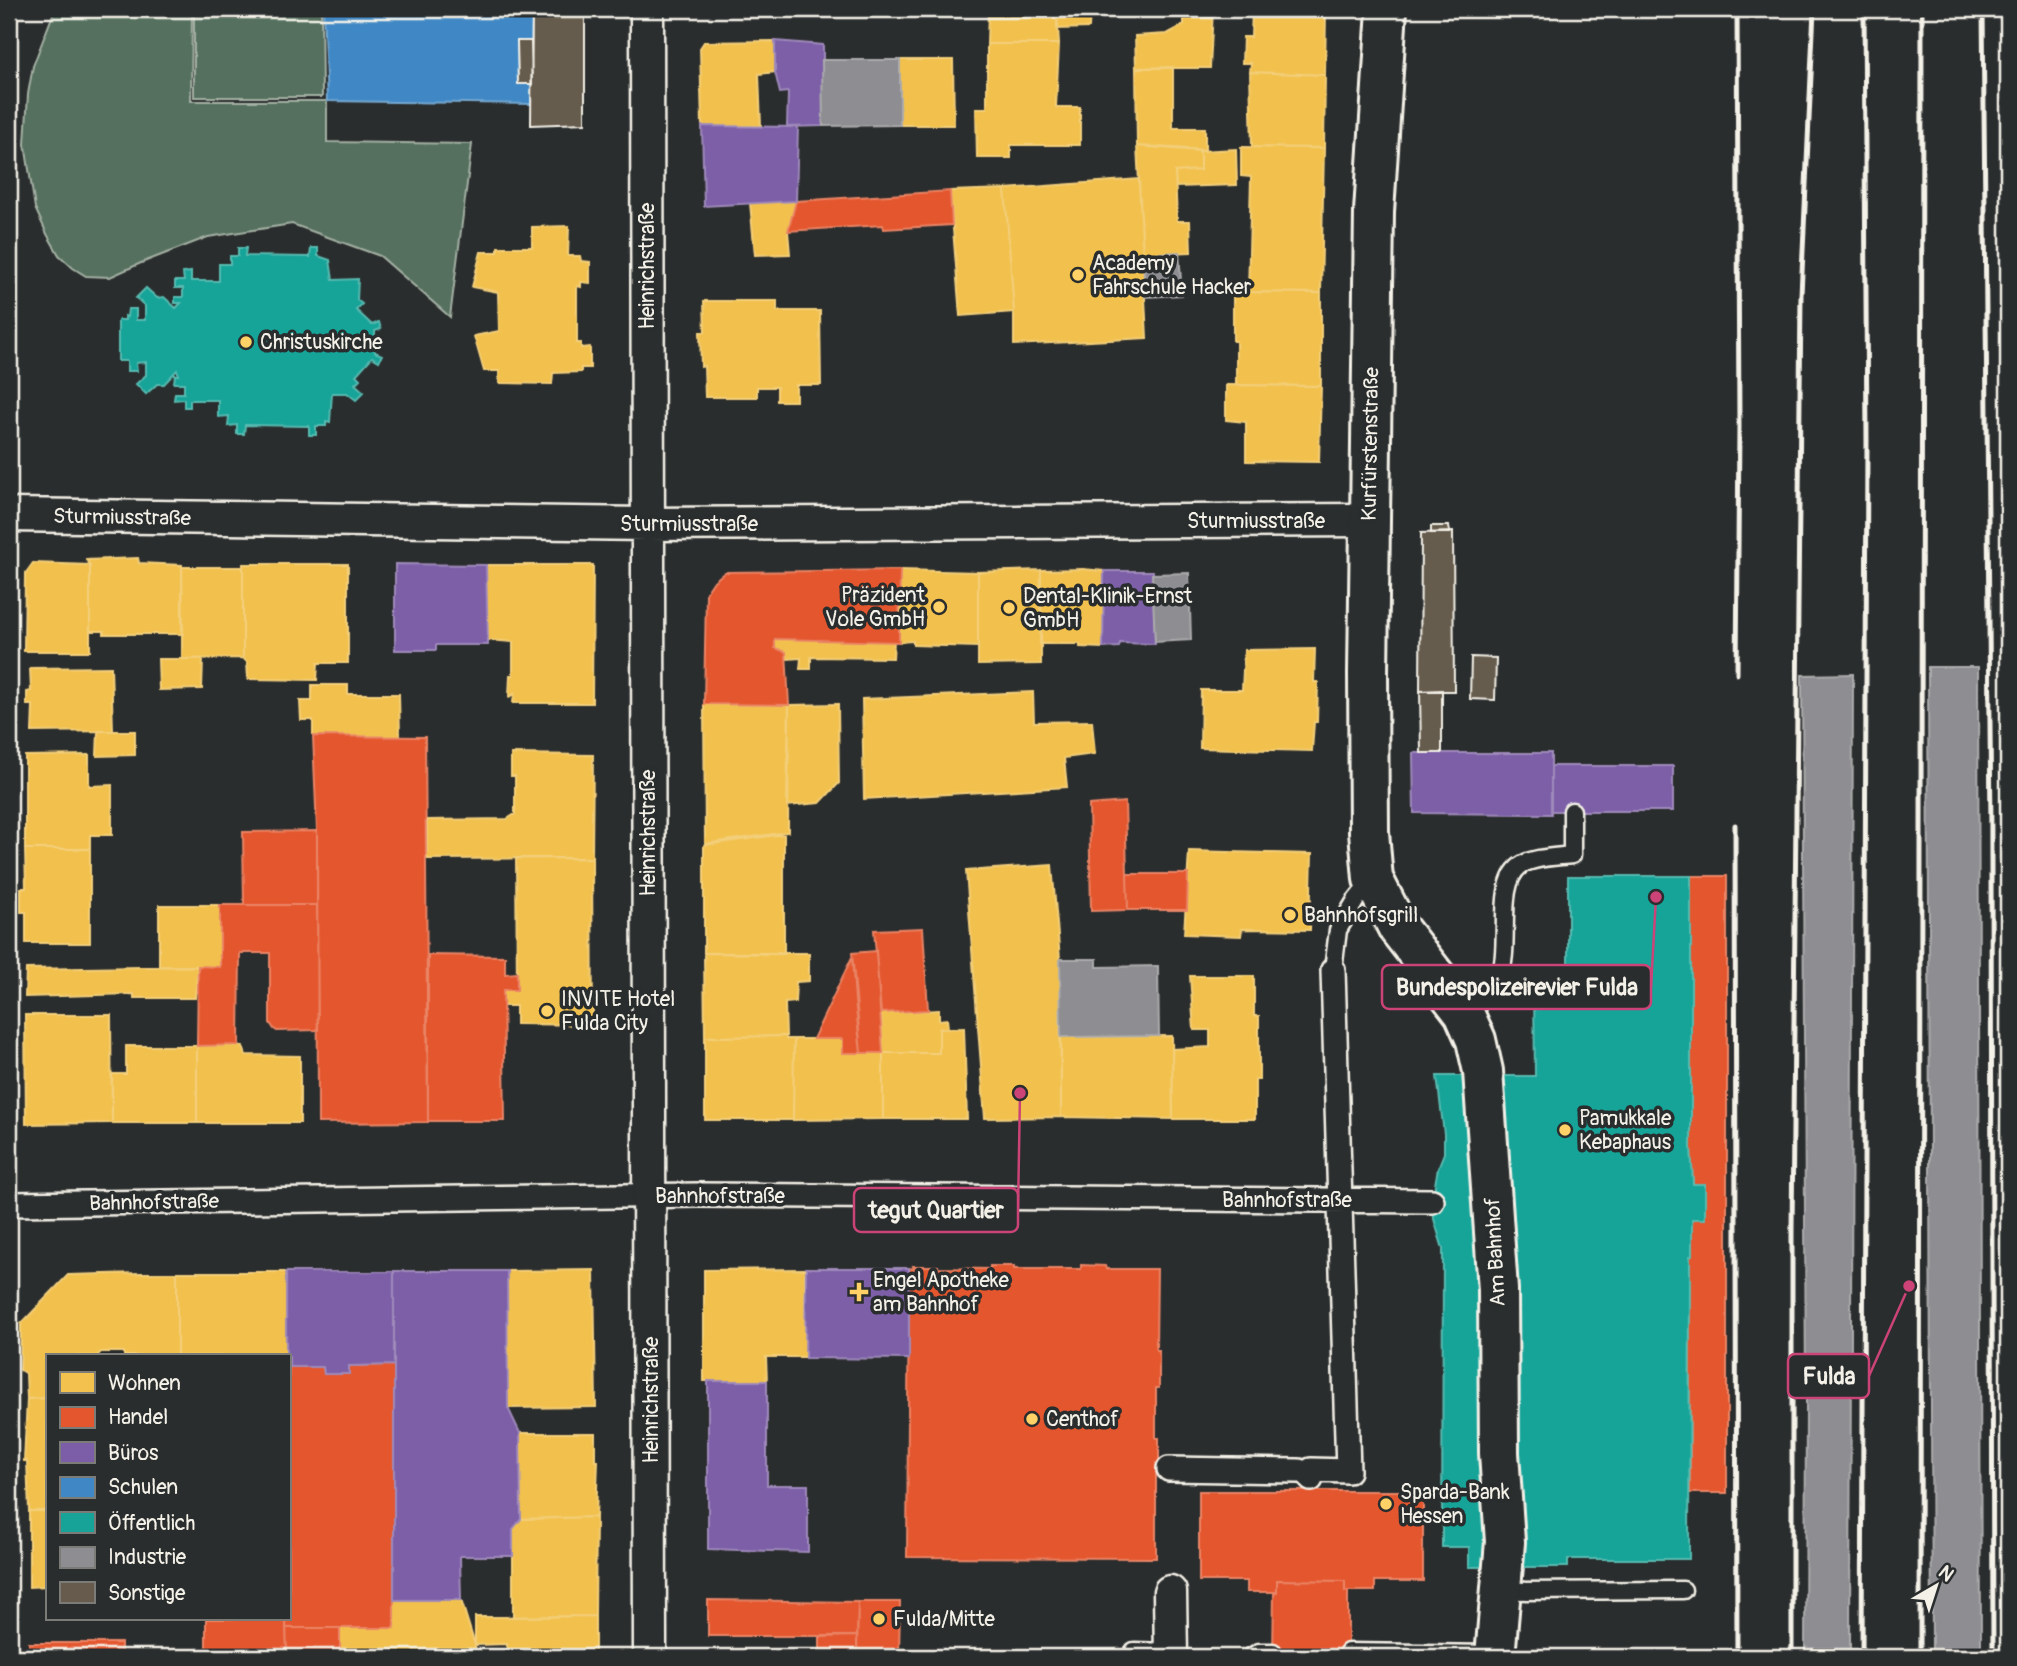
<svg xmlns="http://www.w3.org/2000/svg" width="2017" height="1666" viewBox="0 0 2017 1666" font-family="Pangolin,sans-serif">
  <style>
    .green { fill: #546f5e; stroke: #a4b0a3; stroke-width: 2 }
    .homes { fill: #f2c14e; stroke: #f3cf7c; stroke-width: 2 }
    .shops { fill: #e4572e; stroke: #e98566; stroke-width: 2 }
    .offices { fill: #7b5ea7; stroke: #9f8aba; stroke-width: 2 }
    .schools { fill: #3f88c5; stroke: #75a8d0; stroke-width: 2 }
    .public { fill: #17a398; stroke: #59bab0; stroke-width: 2 }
    .industry { fill: #8d8d92; stroke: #acabac; stroke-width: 2 }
    .building { fill: #665b4d; stroke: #f4f1e8; stroke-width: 2 }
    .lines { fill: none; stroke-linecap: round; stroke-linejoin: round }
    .service-casing { stroke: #f4f1e8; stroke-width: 21 }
    .pedestrian-casing { stroke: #f4f1e8; stroke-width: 28 }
    .minor-casing { stroke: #f4f1e8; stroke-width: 37 }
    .secondary-casing { stroke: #f4f1e8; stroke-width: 44 }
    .service { stroke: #2a2d2e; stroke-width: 16 }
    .pedestrian { stroke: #2a2d2e; stroke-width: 23 }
    .minor { stroke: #2a2d2e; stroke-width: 32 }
    .secondary { stroke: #2a2d2e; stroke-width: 38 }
    .rail { stroke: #f4f1e8; stroke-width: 5 }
    .poi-dot { fill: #ffd166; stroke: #2a2d2e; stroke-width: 2.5 }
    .labels { text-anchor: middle; stroke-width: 7; stroke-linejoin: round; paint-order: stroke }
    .poi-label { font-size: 21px; fill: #f4f1e8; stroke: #2a2d2e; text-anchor: start }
    .street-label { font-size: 21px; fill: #f4f1e8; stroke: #2a2d2e }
    .leader { fill: none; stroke: #cc4377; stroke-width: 2.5 }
    .callout-dot { fill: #cc4377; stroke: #2a2d2e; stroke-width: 2.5 }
    .callout { fill: #2a2d2e; stroke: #cc4377; stroke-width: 2.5 }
    .callout-label { font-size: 23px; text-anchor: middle; font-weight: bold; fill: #f4f1e8 }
  </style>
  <rect width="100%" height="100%" fill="#2a2d2e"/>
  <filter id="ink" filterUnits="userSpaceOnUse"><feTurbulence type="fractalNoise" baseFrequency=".0143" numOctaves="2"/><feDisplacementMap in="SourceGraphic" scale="14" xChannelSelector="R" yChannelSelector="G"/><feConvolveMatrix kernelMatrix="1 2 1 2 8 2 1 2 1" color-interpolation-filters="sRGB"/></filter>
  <g filter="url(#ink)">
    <path class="green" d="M55 9H192L191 101H327V142L472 144 450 317 380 256 292 224 208 237 141 263 110 277 86 276 73 268 59 255 47 234 35 208 25 144 28 94 33 66Z
      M194 9H321L322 97H194Z"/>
    <path class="homes" d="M988 9H1057L1059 44H987Z
      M1057 9H1090L1089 28 1057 29Z
      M1184 9H1213L1210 68H1136L1135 36 1167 34 1184 25Z
      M1252 9H1326L1325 75 1250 72 1251 63H1242L1243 37H1251Z
      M775 41V72L759 74 761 126H702L700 48 704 42Z
      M987 44H1059L1056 107H1080V145H1011V158H977L976 108H987Z
      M900 60H953L954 125H900Z
      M1173 67V128H1205V150L1137 146 1136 68Z
      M1250 72 1325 75 1324 148 1252 147Z
      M1137 146 1200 151V170L1175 172 1177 221H1190L1191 252 1143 254Z
      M1241 147 1324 148 1321 293 1248 292 1251 177 1241 176Z
      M1236 149 1237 185 1176 187 1175 172 1200 170V151Z
      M1139 179 1147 338 1014 345V312L1005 189Z
      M1005 189 1014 312 960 316 950 191Z
      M796 201 788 231 790 254 755 255 750 203Z
      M569 226 568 256H580L581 261 590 262V283L581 282V287L577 286V343H581V348L590 347V368H581V372L553 373 552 384 499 383V371H484L474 336 499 331 498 292 472 287 481 252H498V247H532V227Z
      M1233 292 1321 293V386L1236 385V341H1233Z
      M704 301H777V311H820L821 385H796V401H777V387H757V397H705L704 366 701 367 700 332H705Z
      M1226 385 1321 386 1319 462 1246 461V422L1226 420Z
      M138 558 139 563 182 565 183 634H104V631H90V565L86 560Z
      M33 563 90 565V651H24L25 574Z
      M243 564H348V663H318L317 680 248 679 247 662 243 658Z
      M486 565H593L592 703H513L514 694 509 697 510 675H513V642L488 640Z
      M182 567H243V658L182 659Z
      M1083 569 1104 571 1103 648 1080 647V644H1040L1041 570Z
      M900 570 978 572V647L913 645V641L899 642Z
      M1041 570V664L978 665V572Z
      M775 639 894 640 893 658 811 657V669H800L801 658 787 659 786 652 775 648Z
      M1315 649 1314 682H1318L1317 722H1314L1312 751 1200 748 1201 690H1242L1244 650Z
      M158 659H203L202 689 159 690Z
      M111 667 113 731 32 732 33 705H27V692L31 691 30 668Z
      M312 685H348V694H399L400 737 313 736V720H301L300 701H312Z
      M1033 692 1034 722 1092 721 1095 754 1064 758 1067 787 864 799 862 699Z
      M704 704 789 705 788 832 705 844Z
      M838 704 839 783 820 803 787 806 789 705Z
      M98 731H135V755L97 756Z
      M511 754 593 755 592 858 427 859V820L507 819 515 814V776H511Z
      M89 755V786L112 785V835H90V849H25V756Z
      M784 834V954L704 953V845Z
      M25 849H90V943H26V912H21V888H26Z
      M1189 851 1312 854 1310 930 1242 929 1241 936 1184 934Z
      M516 858H592L593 1025 516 1024V1006H503V990H517Z
      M1052 865 1060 959 1061 1117 985 1118 966 871Z
      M159 905H220V967L159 966Z
      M704 953H809V981L796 982 795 1002 785 1003 786 1036 705 1037Z
      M198 966 195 998H134V994L25 997 26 969Z
      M1190 976H1254V1016H1259V1080H1255V1119H1173L1172 1049 1210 1047V1030H1194Z
      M939 1010V1020L947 1019 948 1028 939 1029V1053H883L881 1013Z
      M25 1015H111L112 1123 26 1124Z
      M964 1028 967 1119H883V1053H939V1029Z
      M786 1036V1039H794L793 1120H705V1037Z
      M1172 1036 1173 1119 1061 1117V1037Z
      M794 1039H843V1053H883V1119L793 1120Z
      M239 1045 243 1047 246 1055 300 1056V1123H197V1046Z
      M126 1046H197V1123H112V1074H126Z
      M805 1269V1357H766L767 1381H704V1270Z
      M594 1270 596 1407 508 1408 507 1271Z
      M177 1272V1356H124V1352H101L97 1356H47V1398L27 1399 26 1374 20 1370 21 1324 68 1275Z
      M177 1272H286V1356H177Z
      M47 1398V1511H29L27 1461H24L27 1399Z
      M520 1433H595V1461H598L596 1517 521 1519Z
      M29 1511H47V1586L29 1587Z
      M596 1517 595 1616 513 1617V1529L521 1519Z
      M394 1600H461L475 1645 476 1657H340V1628H394Z
      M595 1616V1657H507V1644L475 1645V1617Z"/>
    <path class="shops" d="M950 191 952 225 884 229 883 225 788 231 796 201Z
      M900 570 899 642 775 639V648L786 652 789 705 704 704 706 593 714 581 725 572Z
      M313 736 425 737 428 1122 318 1123 317 831Z
      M1125 802 1128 910 1091 911 1089 805Z
      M317 831V905H244L243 832Z
      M1127 874H1188L1187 910H1128Z
      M1691 876H1727V1493H1690V1256H1692V1219H1705V1184H1693L1691 1147Z
      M220 905H317L318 1030 277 1031 274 1029 270 1023V953H240L239 1045 197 1046 198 966 220 967Z
      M923 928 928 1010 881 1013 874 930Z
      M876 951 883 1053H861L852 953Z
      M428 955 505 956V974L517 973V990H503L505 1121H428Z
      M852 957 855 1000 861 1053H843V1039H813Z
      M1081 1265 1105 1266 1106 1269H1157L1156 1350H1159V1388H1156V1438H1159V1463H1156V1558L907 1557 909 1268 914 1269 913 1266H938V1268L990 1269V1266H1014V1269H1081Z
      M394 1365V1628H286V1619H289V1367H323L324 1374H349V1366Z
      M1199 1491H1423V1581H1375V1591H1345V1581L1277 1580V1592H1247V1581H1199Z
      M1277 1580 1345 1581V1591H1348V1657H1273L1274 1592H1277Z
      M708 1600 858 1602 857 1636H708Z
      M858 1602H900L899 1657H857Z
      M206 1619H286L287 1657H206Z
      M286 1628H340V1657H287Z
      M857 1636V1657H820V1637Z
      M29 1643H121V1657H29Z"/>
    <path class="offices" d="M886 9H952V14L886 13Z
      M775 41 823 45V126L787 127 788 92 780 93 775 72Z
      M702 126 798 127 796 201 704 206Z
      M395 564 486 565 488 645H436V650H395Z
      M1104 571H1153L1155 644 1120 643 1119 647 1103 648Z
      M1413 753H1551V814L1414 813Z
      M1551 766H1673V811H1551Z
      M806 1268H909V1359L805 1358Z
      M394 1271H507L508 1408 520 1433 521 1519 513 1529V1556H460L461 1600H394Z
      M394 1271V1365L349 1366V1374H324L323 1367H289V1356H286V1272Z
      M708 1381H767V1485H808V1552L708 1549Z"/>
    <path class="schools" d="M323 9H532L531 41H517L518 84H532L531 104 327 101Z"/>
    <path class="public" d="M238 248H246L245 256 310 257 311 248H318V256L330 260 333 280 358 279 357 300 362 304 356 310 372 325 379 322 381 329 375 331V352L382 355 379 361 372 357 356 375 360 379 355 384 364 392 356 400 347 393H332L330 422 326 421V426H316V435H309V426L245 425 244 434H237V425L228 426 229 416 218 417V400H190V407H184V399L174 400 175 393H184V383H174L175 375H179L177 370 164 384H157L146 394 136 384 146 375V362L136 363 137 371H127V361H118V320H125V316L127 317 128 309H136V320H145V306L136 298 146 288 157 298 164 297 176 308 181 303H175V297H183V288H175V281H184L183 273 191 272V281H219V264H230V256H238Z
      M1568 876H1691V1147L1693 1184H1705V1219H1692V1256H1690L1689 1559H1568V1567H1469V1547H1442L1443 1249 1434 1219 1432 1201 1438 1168 1444 1153V1134L1437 1076H1535L1534 989 1568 990Z"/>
    <path class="industry" d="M822 60H900V125L823 126Z
      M1179 252 1182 295 1145 297 1143 254Z
      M1189 573 1191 640 1155 642 1152 574Z
      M1928 667H1978L1981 1657H1932Z
      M1853 674 1850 1657H1805L1806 1398 1802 675Z
      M1060 959H1097V967L1158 966 1159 1036 1061 1037Z"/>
    <path class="building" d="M532 9H585V123L531 125Z
      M517 41H531L532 84H518Z
      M1431 526H1449L1450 533H1431Z
      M1453 532 1454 691H1420L1421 533Z
      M1471 657 1496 658 1495 700 1470 699Z
      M1442 690V753H1421L1420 691Z"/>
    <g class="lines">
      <defs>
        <path id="service" d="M1333 970 1338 930 1356 900 1373 879
          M1464 1013C1476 1003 1491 994 1498 979 1513 950 1494 886 1520 866 1532 857 1557 857 1572 855V811
          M1501 1591 1683 1590
          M1134 1651 1170 1652
          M1348 1652 1495 1654
          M1251 1657 1259 1652H1273"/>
        <path id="pedestrian" d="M9 1204 698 1195 1432 1201
          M1169 1469 1299 1471
          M1311 1479V1470L1348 1471 1333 970"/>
        <path id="minor" d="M647 9 650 1657
          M9 515 647 524 1369 520
          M1170 1592 1171 1657"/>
        <path id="secondary" d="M1387 9 1374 212 1368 674 1369 832 1373 879 1398 928 1464 1013 1476 1040 1483 1071 1498 1290 1499 1453 1505 1542 1495 1657"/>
      </defs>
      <use href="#service" class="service-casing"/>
      <use href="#pedestrian" class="pedestrian-casing"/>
      <use href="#minor" class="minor-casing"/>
      <use href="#secondary" class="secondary-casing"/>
      <use href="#service" class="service"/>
      <use href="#pedestrian" class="pedestrian"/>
      <use href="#minor" class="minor"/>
      <use href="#secondary" class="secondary"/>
      <path class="rail" d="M1983 9C1990 558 1994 1108 1993 1657
        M1737 674 1739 426 1737 9
        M1735 825 1737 1657
        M1792 1657V1230L1801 295 1814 9
        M1862 1657 1867 440 1864 9
        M1920 1657 1922 9"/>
    </g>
  </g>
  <g class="poi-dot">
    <circle cx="1078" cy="275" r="7"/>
    <circle cx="246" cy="342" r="7"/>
    <circle cx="939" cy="607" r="7"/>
    <circle cx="1009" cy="608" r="7"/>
    <circle cx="1290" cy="915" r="7"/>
    <circle cx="547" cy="1011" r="7"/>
    <circle cx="1565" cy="1130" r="7"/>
    <path d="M855.5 1281.5h7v7h7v7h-7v7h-7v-7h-7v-7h7z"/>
    <circle cx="1032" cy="1419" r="7"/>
    <circle cx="1386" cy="1504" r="7"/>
    <circle cx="879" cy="1619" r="7"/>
  </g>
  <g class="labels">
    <g class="poi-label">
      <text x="1092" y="270">Academy<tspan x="1092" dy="24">Fahrschule Hacker</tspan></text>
      <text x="260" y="349">Christuskirche</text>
      <text x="925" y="602" text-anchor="end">Präzident<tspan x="925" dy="24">Vole GmbH</tspan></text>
      <text x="1023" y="603">Dental-Klinik-Ernst<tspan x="1023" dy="24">GmbH</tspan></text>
      <text x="1304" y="922">Bahnhofsgrill</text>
      <text x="561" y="1006">INVITE Hotel<tspan x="561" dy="24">Fulda City</tspan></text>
      <text x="1579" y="1125">Pamukkale<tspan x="1579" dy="24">Kebaphaus</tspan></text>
      <text x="873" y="1287">Engel Apotheke<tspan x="873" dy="24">am Bahnhof</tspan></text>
      <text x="1046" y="1426">Centhof</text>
      <text x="1400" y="1499">Sparda-Bank<tspan x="1400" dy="24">Hessen</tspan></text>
      <text x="893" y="1626">Fulda/Mitte</text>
    </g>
    <g class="street-label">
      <text transform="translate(647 266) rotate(-90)" y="7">Heinrichstraße</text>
      <text transform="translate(1370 444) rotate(-89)" y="7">Kurfürstenstraße</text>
      <text transform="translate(122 517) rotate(1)" y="7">Sturmiusstraße</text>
      <text x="1256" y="528">Sturmiusstraße</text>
      <text x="689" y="531">Sturmiusstraße</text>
      <text transform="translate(648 833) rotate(-90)" y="7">Heinrichstraße</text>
      <text x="720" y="1203">Bahnhofstraße</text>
      <text x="1287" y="1207">Bahnhofstraße</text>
      <text transform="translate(154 1202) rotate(-1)" y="7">Bahnhofstraße</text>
      <text transform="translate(1495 1252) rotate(-93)" y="7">Am Bahnhof</text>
      <text transform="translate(651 1400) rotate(-90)" y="7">Heinrichstraße</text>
    </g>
  </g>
  <path class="leader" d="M1656 897L1651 987M1020 1093L1018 1210M1909 1286L1869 1376"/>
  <g class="callout-dot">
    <circle cx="1656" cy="897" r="7"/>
    <circle cx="1020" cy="1093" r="7"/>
    <circle cx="1909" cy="1286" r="7"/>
  </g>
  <g class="callout">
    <rect x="1382" y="965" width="269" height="44" rx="7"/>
    <rect x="854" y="1188" width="164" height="44" rx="7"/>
    <rect x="1788" y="1354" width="81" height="44" rx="7"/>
  </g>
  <g class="callout-label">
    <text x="1517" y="995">Bundespolizeirevier Fulda</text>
    <text x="936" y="1218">tegut Quartier</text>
    <text x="1829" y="1384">Fulda</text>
  </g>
  <rect width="2017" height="1666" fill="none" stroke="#2a2d2e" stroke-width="35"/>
  <rect x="18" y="18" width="1982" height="1631" fill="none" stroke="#f4f1e8" stroke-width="2.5" filter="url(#ink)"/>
  <rect x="46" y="1354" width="245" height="266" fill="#2a2d2e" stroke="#7b7b78" stroke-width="2"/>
  <rect x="60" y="1372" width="35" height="21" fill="#f2c14e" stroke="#7b7b78" stroke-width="2"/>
  <text x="108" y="1390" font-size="21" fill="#f4f1e8">Wohnen</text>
  <rect x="60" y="1407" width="35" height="21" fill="#e4572e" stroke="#7b7b78" stroke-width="2"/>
  <text x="108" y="1424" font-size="21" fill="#f4f1e8">Handel</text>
  <rect x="60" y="1442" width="35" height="21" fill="#7b5ea7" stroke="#7b7b78" stroke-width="2"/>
  <text x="108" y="1460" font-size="21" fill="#f4f1e8">Büros</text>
  <rect x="60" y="1477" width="35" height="21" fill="#3f88c5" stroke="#7b7b78" stroke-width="2"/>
  <text x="108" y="1494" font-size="21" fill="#f4f1e8">Schulen</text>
  <rect x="60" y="1512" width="35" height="21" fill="#17a398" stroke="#7b7b78" stroke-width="2"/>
  <text x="108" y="1530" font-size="21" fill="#f4f1e8">Öffentlich</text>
  <rect x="60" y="1547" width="35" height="21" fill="#8d8d92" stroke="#7b7b78" stroke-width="2"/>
  <text x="108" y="1564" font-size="21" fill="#f4f1e8">Industrie</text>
  <rect x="60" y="1582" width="35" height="21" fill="#665b4d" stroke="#7b7b78" stroke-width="2"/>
  <text x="108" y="1600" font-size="21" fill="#f4f1e8">Sonstige</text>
  <g transform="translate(1936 1586) rotate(39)" stroke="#2a2d2e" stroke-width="5" paint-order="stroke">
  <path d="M0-5L12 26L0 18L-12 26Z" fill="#f4f1e8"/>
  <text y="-10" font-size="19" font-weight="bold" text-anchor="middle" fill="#f4f1e8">N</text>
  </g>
</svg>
